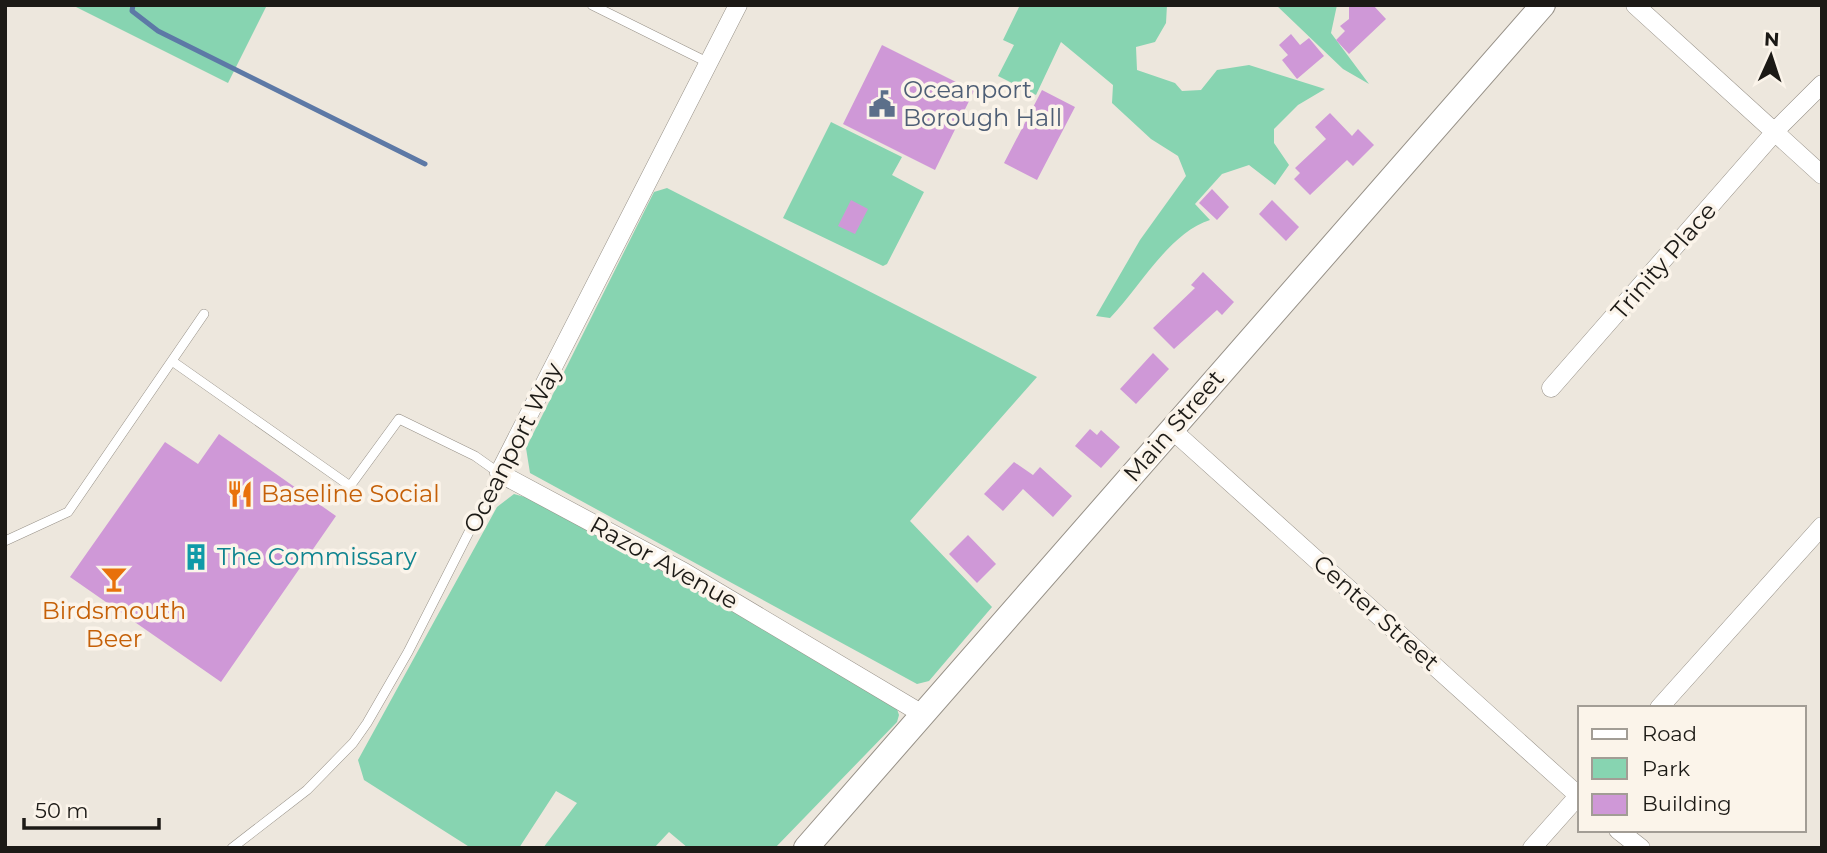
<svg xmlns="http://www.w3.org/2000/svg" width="1827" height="853" viewBox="0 0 1827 853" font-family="Montserrat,sans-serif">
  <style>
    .green { fill: #87d4b1 }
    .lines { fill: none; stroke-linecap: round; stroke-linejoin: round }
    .stream { stroke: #5d79a6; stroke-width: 5 }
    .building { fill: #cf98d7 }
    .lane-casing { stroke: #979188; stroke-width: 10 }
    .street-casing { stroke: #979188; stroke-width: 19 }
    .secondary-casing { stroke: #979188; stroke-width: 26 }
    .lane { stroke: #fff; stroke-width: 9 }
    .street { stroke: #fff; stroke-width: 18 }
    .secondary { stroke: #fff; stroke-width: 24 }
    .labels { text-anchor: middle; stroke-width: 7; stroke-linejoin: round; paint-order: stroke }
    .service-label { font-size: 24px; fill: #4e5e75; stroke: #fbf4ea; text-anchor: start }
    .street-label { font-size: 24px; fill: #1c1a16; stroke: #fbf4ea }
    .food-label { font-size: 24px; fill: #c56008; stroke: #fbf4ea; text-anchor: start }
    .culture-label { font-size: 24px; fill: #0d838f; stroke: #fbf4ea; text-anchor: start }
  </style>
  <rect width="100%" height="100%" fill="#ede7dd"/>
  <path class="green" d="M72 5H267L228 83Z
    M1020 5H1167L1166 23 1155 42 1136 47 1137 70 1175 83 1182 91 1201 90 1217 70 1249 65 1325 89 1298 105 1274 129V143L1289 165 1275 185 1249 165 1222 174 1195 204 1210 220C1169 233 1140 287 1110 318L1096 316 1140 240 1186 176 1178 156 1151 139 1112 103 1113 85 1061 42 1036 95 998 76 1014 45 1003 40Z
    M1276 5H1337L1331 33 1369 84 1343 69Z
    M831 122 902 157 892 175 924 192 887 264 883 266 783 218Z
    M667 188 1037 377 910 521 992 607 929 681 917 684 530 473 526 448 654 192Z
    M514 494 532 499 894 700 899 715 897 722 775 848H688L669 832 654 848H543L577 803 556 791 519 848H471L364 780 358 760 497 507Z"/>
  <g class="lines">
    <path class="stream" d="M133 5 132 11 158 31 425 164"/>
  </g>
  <path class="building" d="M1349 5H1373L1386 19 1349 54 1336 40 1345 31 1340 26 1349 19Z
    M1291 34 1300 45 1309 38 1324 56 1297 79 1282 60 1288 55 1279 45Z
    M882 45 974 91 935 170 843 124Z
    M1042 90 1075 107 1037 180 1004 163Z
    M1330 113 1352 136 1358 129 1374 145 1353 166 1347 160 1310 195 1294 179 1300 173 1295 168 1326 139 1315 127Z
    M1212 189 1229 207 1217 220 1199 203Z
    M851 200 868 209 855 234 838 226Z
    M1272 200 1299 227 1286 241 1259 214Z
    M1203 272 1234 302 1222 315 1217 310 1174 349 1153 328 1195 288 1191 285Z
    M1153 353 1169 369 1136 404 1120 389Z
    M1090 429 1097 435 1101 430 1120 447 1101 468 1075 446Z
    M219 434 336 516 221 682 70 577 165 442 198 464Z
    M1014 462 1033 475 1040 467 1072 496 1053 517 1023 489 1003 511 984 494Z
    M968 535 996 564 977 583 949 554Z"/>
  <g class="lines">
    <defs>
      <path id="lane" d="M592 5 709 63
        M172 361 350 486 399 419 475 456 499 473 408 652 367 723 353 743 307 790 232 848
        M5 541 68 512 204 314"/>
      <path id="street" d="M738 5 499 473 684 572 924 715
        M1635 5 1822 175
        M1551 388 1781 125 1822 84
        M1171 429 1580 797
        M1659 708 1822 526
        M1618 830 1641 848
        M1532 848 1580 794"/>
      <path id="secondary" d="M806 848 1543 5"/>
    </defs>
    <use href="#lane" class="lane-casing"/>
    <use href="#street" class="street-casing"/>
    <use href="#secondary" class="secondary-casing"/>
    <use href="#lane" class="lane"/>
    <use href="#street" class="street"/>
    <use href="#secondary" class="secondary"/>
  </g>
  <defs>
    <symbol id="civic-bare" viewBox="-9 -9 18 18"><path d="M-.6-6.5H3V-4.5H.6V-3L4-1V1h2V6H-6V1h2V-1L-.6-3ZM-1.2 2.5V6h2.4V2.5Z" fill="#5c6f8a" stroke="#fbf4ea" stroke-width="2.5" paint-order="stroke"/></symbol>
    <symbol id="restaurant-bare" viewBox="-9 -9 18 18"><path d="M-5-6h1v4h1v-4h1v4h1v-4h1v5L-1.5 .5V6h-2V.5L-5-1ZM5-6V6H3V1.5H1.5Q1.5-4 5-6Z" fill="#e8710a" stroke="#fbf4ea" stroke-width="2.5" paint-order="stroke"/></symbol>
    <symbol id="building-bare" viewBox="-9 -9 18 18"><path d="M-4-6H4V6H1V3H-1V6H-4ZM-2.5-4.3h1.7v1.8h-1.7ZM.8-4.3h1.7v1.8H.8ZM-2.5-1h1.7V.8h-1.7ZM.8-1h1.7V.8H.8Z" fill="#0f9aa8" stroke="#fbf4ea" stroke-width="2.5" paint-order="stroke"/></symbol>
    <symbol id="bar-bare" viewBox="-9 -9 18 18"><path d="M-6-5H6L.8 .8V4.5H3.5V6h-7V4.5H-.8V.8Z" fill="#e8710a" stroke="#fbf4ea" stroke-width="2.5" paint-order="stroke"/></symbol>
  </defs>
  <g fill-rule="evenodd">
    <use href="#civic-bare" x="863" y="85" width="38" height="38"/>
    <use href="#restaurant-bare" x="221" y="475" width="38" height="38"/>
    <use href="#building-bare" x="177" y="538" width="38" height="38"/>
    <use href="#bar-bare" x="95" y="560" width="38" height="38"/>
  </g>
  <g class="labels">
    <g class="service-label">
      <text x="903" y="98">Oceanport<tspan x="903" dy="28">Borough Hall</tspan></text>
    </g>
    <g class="street-label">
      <text transform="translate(1664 261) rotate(-49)" y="8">Trinity Place</text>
      <text transform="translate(1174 426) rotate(-49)" y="8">Main Street</text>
      <text transform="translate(513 448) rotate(-63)" y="8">Oceanport Way</text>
      <text transform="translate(664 563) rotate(29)" y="8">Razor Avenue</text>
      <text transform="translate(1376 613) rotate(42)" y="8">Center Street</text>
    </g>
    <g class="food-label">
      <text x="261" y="502">Baseline Social</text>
      <text x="114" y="619" text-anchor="middle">Birdsmouth<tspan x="114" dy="28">Beer</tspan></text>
    </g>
    <g class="culture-label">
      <text x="217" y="565">The Commissary</text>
    </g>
  </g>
  <rect width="1827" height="853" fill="none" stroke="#1c1a16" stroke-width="14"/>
  <rect x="1578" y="706" width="228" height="126" fill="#fbf4ea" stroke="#a29d95" stroke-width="2"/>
  <rect x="1592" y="729" width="35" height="10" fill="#ffffff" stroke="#a29d95" stroke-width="2"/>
  <text x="1642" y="741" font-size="21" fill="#1c1a16">Road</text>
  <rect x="1592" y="758" width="35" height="21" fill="#87d4b1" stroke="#a29d95" stroke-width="2"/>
  <text x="1642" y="776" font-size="21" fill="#1c1a16">Park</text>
  <rect x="1592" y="794" width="35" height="21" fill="#cf98d7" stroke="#a29d95" stroke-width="2"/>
  <text x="1642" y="811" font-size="21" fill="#1c1a16">Building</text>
  <g transform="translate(1771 56) rotate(3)" stroke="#fbf4ea" stroke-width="5" paint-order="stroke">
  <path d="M0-5L12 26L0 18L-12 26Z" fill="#1c1a16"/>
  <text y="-10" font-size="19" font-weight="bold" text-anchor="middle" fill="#1c1a16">N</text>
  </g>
  <path d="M24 818v10h135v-10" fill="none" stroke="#1c1a16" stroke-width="3.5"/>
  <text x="35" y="818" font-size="21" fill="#1c1a16" stroke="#fbf4ea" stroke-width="5" paint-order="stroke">50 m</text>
</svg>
